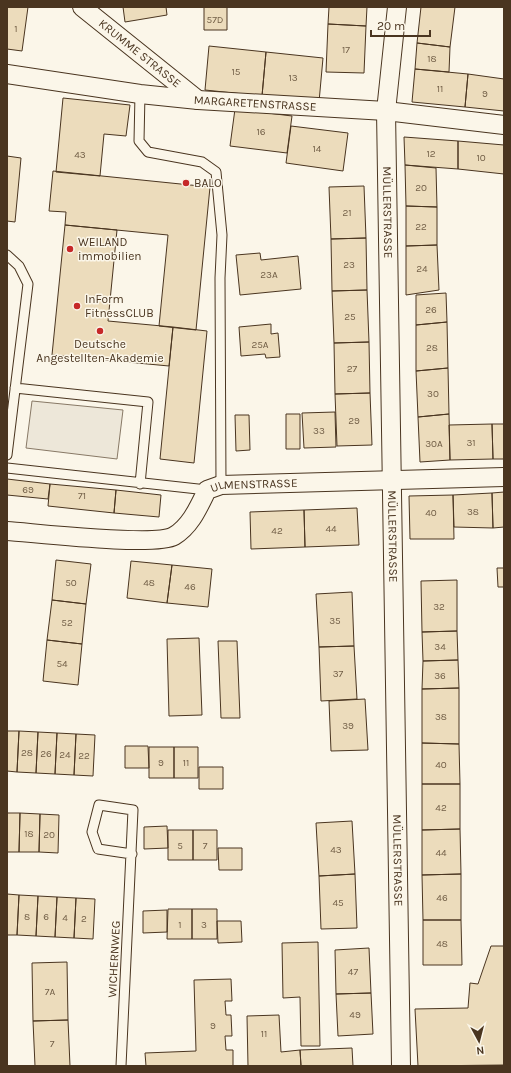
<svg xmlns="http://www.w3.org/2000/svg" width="511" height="1073" viewBox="0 0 511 1073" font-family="Karla,sans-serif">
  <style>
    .parking { fill: #ede7d9; stroke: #887966 }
    .building { fill: #ecdcbc; stroke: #4a3520 }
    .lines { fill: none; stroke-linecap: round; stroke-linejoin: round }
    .lane-casing { stroke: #4a3520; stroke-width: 11 }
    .street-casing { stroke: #4a3520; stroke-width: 20 }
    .lane { stroke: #fbf6e9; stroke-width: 9 }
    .street { stroke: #fbf6e9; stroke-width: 18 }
    .poi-dot { fill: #c62828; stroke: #fbf6e9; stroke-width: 1.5 }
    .labels { text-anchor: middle; stroke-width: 3; stroke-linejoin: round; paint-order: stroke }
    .number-label { font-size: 10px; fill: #725f47 }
    .street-label { font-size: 12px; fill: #4a3520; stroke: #fbf6e9 }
    .poi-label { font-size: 12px; fill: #4a3520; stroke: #fbf6e9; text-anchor: start }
  </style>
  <rect width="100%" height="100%" fill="#fbf6e9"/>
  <path class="parking" d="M32 401 123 410 117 459 26 448Z"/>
  <path class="building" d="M7 7H28L22 51 7 49Z
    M123 7H166L167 15 125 22Z
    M204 7H227V30H204Z
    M329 7H367L366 26 328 24Z
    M421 7H455L450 47 417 43Z
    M328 24 366 26 364 73 326 72Z
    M417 43 450 47 449 72 415 69Z
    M209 46 266 52 262 96 205 90Z
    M266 52 323 58 319 102 262 96Z
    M415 69 468 74 465 107 412 102Z
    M468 74 504 79V111L465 107Z
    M63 98 130 105 126 136 104 134 100 176 56 172Z
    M235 109 292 116 287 153 230 146Z
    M291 126 348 133 343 171 286 163Z
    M404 137 458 141V169L405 165Z
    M458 141 504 145V174L458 169Z
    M7 156 21 158 15 222 7 221Z
    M405 165 436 168 437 207 406 206Z
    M53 171 210 187 196 330 159 326 168 235 65 225 66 212 49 211Z
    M364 186 366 238 331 239 329 187Z
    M406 206 437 207V245L406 246Z
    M65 225 117 230 108 321 173 327 169 366 52 355Z
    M366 238 367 290 332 291 331 239Z
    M437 245 439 290 406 295V246Z
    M260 253 261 260 298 256 301 289 240 295 236 255Z
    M367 290 369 342 334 343 332 291Z
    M446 293 447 322 416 325V295Z
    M447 322 448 368 416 371V325Z
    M271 324V334L278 333 280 357 266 358 265 354 241 356 239 327Z
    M173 327 207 331 194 463 160 459Z
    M369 342 370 393 335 394 334 343Z
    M448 368 449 414 418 417 416 371Z
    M370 393 372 445 337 446 335 394Z
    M335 412 336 447 304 448 302 413Z
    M286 414H300V449H286Z
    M449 414 450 460 420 462 418 417Z
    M235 415H249L250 450 236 451Z
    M492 424 493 459 450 460 449 425Z
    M492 424H504V459H493Z
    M7 479 50 484 48 499 7 495Z
    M50 484 116 490 114 513 48 506Z
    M116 490 161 495 159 517 114 513Z
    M504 492V527L493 528 492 493Z
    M492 493 493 528 454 527 453 495Z
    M453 495 454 539H410L409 496Z
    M357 508 359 545 305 547 304 510Z
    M304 510 305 547 251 549 250 512Z
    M56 560 91 564 86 604 52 600Z
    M131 561 172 565 167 603 127 598Z
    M172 565 212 569 208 607 167 603Z
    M497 568H504V587H498Z
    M457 580V631L422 632 421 581Z
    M352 592 354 646 319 647 316 594Z
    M52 600 86 604 82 644 47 640Z
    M457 631 458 660 423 661 422 632Z
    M199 638 202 715 169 716 167 639Z
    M47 640 82 644 78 685 43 681Z
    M218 641H237L240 718H221Z
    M354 646 357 699 321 701 319 647Z
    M458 660 459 688 422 689 423 661Z
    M459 688V744L422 743V689Z
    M365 699 368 750 331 751 329 701Z
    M7 731H19L17 772 7 771Z
    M19 731 38 732 36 773 17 772Z
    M38 732 57 733 55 774 36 773Z
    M57 733 76 734 74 775 55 774Z
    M76 734 95 735 93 776 74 775Z
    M422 743 459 744 460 784H422Z
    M125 746H148L149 768H125Z
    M149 747H174V778H149Z
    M174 747H198V778H174Z
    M199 767H223V789H199Z
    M422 784H460V829L422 830Z
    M7 813H20L19 852H7Z
    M20 813 40 814 39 852H19Z
    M40 814 59 815 58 853 39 852Z
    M352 821 355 874 319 876 316 823Z
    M167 826 168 848 144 849V827Z
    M460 829 461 874 422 875V830Z
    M168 830H193V860H168Z
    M193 830H217V860H193Z
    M218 848H242V870H219Z
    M355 874 357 928 321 929 319 876Z
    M461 874V920H423L422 875Z
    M7 894 19 895 17 935H7Z
    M19 895 38 896 36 936 17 935Z
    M38 896 57 897 55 937 36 936Z
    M57 897 76 898 74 938 55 937Z
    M76 898 95 899 93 939 74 938Z
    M168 909H192V939H167Z
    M192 909H217V939H192Z
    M167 910V932L143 933V911Z
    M423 920H461L462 965H423Z
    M217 921H241L242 942 218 943Z
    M318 942 320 1046H301L300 997 283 998 282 943Z
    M491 946H504V1065L418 1066 415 1009 468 1008 470 983 478 984Z
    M369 948 371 993 336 994 335 950Z
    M67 962 68 1020 33 1021 32 963Z
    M231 979 232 1001H225L226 1015H231L232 1036H225L226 1050H233V1066H146L145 1053 196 1051 194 980Z
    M371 993 373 1034 338 1036 336 994Z
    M279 1015 281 1052 300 1050 301 1066H248L247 1016Z
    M68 1020 70 1066H35L33 1021Z
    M352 1048 353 1066H301L300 1050Z"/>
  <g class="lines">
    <defs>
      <path id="lane" d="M140 94 139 141 148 152 202 162 216 172 222 235 220 278 221 485
        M7 255 19 266 28 284 7 455
        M15 388 148 402 140 484
        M7 468 207 490
        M121 1066 133 810 99 805 92 832 98 849 132 854"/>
      <g id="street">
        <path id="s1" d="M82 7 198 100"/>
        <path id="s2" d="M397 7 386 111 401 1066"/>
        <path id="s3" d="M7 74 140 94 198 100 386 111 504 125"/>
        <path id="s4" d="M7 531C36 533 155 547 174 536 191 526 199 506 207 490L221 485 504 477"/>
      </g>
    </defs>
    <use href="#lane" class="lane-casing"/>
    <use href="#street" class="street-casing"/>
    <use href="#lane" class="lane"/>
    <use href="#street" class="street"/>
  </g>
  <g class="poi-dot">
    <circle cx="186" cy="183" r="4"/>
    <circle cx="70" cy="249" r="4"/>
    <circle cx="77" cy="306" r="4"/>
    <circle cx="100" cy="331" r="4"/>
  </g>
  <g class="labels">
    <g class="number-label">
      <text x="215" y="23">57D</text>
      <text x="16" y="32">1</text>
      <text x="346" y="53">17</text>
      <text x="432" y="62">18</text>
      <text x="236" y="75">15</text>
      <text x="293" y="81">13</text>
      <text x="440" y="92">11</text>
      <text x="485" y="97">9</text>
      <text x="261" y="135">16</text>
      <text x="317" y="152">14</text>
      <text x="431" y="157">12</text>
      <text x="80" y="158">43</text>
      <text x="481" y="161">10</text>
      <text x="421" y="191">20</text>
      <text x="347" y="216">21</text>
      <text x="421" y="230">22</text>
      <text x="349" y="268">23</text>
      <text x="422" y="272">24</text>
      <text x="269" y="278">23A</text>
      <text x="431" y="313">26</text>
      <text x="350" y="320">25</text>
      <text x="260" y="348">25A</text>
      <text x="432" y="351">28</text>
      <text x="352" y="372">27</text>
      <text x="433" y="397">30</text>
      <text x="354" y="424">29</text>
      <text x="319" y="434">33</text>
      <text x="471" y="446">31</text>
      <text x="434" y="447">30A</text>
      <text x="28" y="493">69</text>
      <text x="82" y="499">71</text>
      <text x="473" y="515">38</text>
      <text x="431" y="516">40</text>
      <text x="331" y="532">44</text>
      <text x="277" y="534">42</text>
      <text x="71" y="586">50</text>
      <text x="149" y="586">48</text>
      <text x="190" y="590">46</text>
      <text x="439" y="610">32</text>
      <text x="335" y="624">35</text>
      <text x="67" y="626">52</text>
      <text x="440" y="650">34</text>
      <text x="62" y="667">54</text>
      <text x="338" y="677">37</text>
      <text x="440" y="679">36</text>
      <text x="441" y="720">38</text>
      <text x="348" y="729">39</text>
      <text x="27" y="756">28</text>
      <text x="46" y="757">26</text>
      <text x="65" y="758">24</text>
      <text x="84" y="759">22</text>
      <text x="161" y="766">9</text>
      <text x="186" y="766">11</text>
      <text x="441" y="768">40</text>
      <text x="441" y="811">42</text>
      <text x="29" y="837">18</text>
      <text x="49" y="838">20</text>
      <text x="180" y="849">5</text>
      <text x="205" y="849">7</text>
      <text x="336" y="853">43</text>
      <text x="441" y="856">44</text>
      <text x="442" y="901">46</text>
      <text x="338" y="906">45</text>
      <text x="27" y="920">8</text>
      <text x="46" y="920">6</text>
      <text x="65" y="921">4</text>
      <text x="84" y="922">2</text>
      <text x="180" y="928">1</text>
      <text x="204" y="928">3</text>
      <text x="442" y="947">48</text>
      <text x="353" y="975">47</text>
      <text x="50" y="995">7A</text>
      <text x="355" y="1018">49</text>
      <text x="213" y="1029">9</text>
      <text x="264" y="1037">11</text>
      <text x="52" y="1047">7</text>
    </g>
    <g class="street-label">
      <text dy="4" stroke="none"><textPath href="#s1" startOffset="74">KRUMME STRASSE</textPath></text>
      <text dy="4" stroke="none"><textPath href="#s3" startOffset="250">MARGARETENSTRASSE</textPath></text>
      <text dy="4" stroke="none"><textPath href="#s2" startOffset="206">MÜLLERSTRASSE</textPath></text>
      <text dy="4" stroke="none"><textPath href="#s4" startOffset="273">ULMENSTRASSE</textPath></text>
      <text dy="4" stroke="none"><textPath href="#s2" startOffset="530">MÜLLERSTRASSE</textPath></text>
      <text dy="4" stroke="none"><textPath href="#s2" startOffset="854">MÜLLERSTRASSE</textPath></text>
      <text transform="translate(114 959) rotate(-87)" y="4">WICHERNWEG</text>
    </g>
    <g class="poi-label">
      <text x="194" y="187">BALO</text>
      <text x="78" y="246">WEILAND<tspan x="78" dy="14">immobilien</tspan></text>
      <text x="85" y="303">InForm<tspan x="85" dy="14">FitnessCLUB</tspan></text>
      <text x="100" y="348" text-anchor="middle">Deutsche<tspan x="100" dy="14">Angestellten-Akademie</tspan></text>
    </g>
  </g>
  <rect width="511" height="1073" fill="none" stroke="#4a3520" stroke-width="16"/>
  <g transform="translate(479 1041) rotate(173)" stroke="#fbf6e9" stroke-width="3" paint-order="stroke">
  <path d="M0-3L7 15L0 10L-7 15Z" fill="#4a3520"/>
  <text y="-6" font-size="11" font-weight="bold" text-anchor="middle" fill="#4a3520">N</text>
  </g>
  <path d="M371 30v6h59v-6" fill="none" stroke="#4a3520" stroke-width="2"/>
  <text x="377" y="30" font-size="12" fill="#4a3520" stroke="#fbf6e9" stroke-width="3" paint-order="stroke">20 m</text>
</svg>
